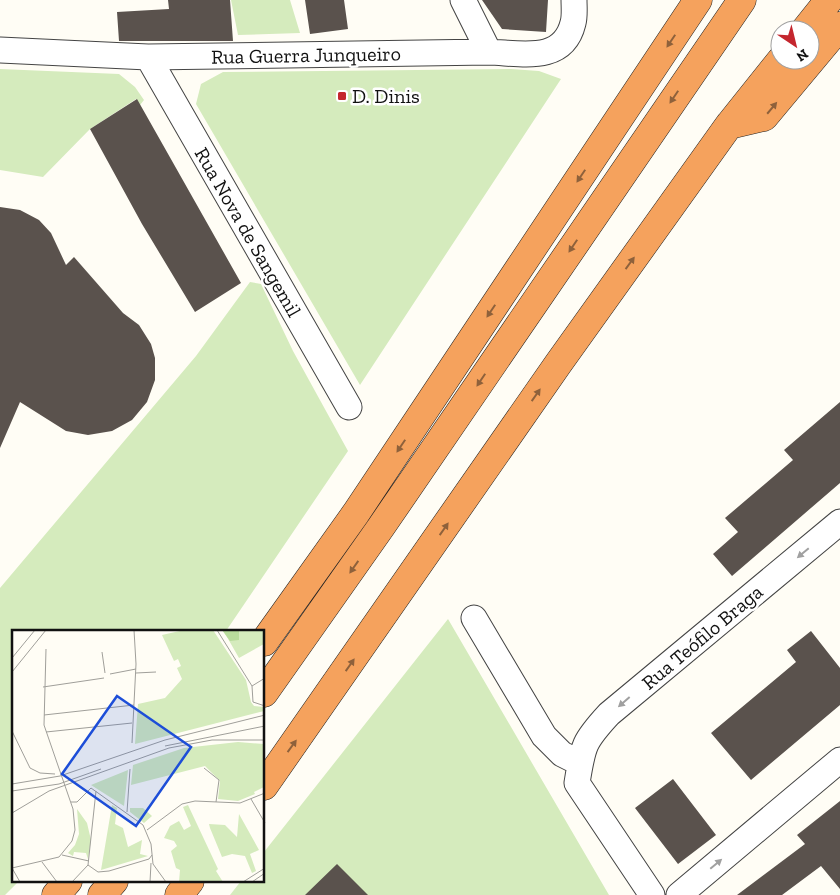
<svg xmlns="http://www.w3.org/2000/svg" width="840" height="895" viewBox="0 0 840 895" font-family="'Zilla Slab',serif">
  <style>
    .green { fill: #d5ebbd }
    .building { fill: #5a524d }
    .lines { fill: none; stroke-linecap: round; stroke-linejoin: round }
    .street-casing { stroke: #444; stroke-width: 27 }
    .highway-casing { stroke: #222; stroke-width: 29 }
    .street { stroke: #fff; stroke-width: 25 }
    .highway { stroke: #f5a25d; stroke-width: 28 }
    .oneway { fill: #8e613b }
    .oneway2 { fill: #a0a0a0 }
    .poi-dot { fill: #c4262e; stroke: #fff; stroke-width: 2 }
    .labels { text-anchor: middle; stroke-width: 5; stroke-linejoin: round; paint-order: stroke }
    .street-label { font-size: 20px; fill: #111; stroke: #fff }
    .poi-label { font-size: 20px; fill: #111; stroke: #fff; text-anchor: start }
    .inset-road { fill: none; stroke: #a09f9a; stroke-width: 1 }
    .view { fill: #1d4ed8; fill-opacity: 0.15; stroke: #1d4ed8; stroke-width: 2.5 }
    .inset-edge { fill: none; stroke: #111; stroke-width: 2.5 }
  </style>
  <rect width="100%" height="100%" fill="#fffdf5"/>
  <path class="green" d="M231 0H290L300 33 238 35Z
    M0 69 119 74 135 87 144 100 140 105 136 99 90 129 43 177 0 170Z
    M511 69 539 71 561 79 360 385 196 104 201 84 223 72Z
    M250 282 261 284 293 351 348 451 226 631H14V881H19L5 895H0V588L196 356Z
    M448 619 609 895H230L241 881H264V852Z"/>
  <path class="building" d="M168 0H230L233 41H119L117 12 169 9Z
    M305 0H344L348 29 310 34Z
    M482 0H548L546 32 502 29Z
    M137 99 241 283 195 312 142 224 90 129Z
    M0 207 20 210 39 220 51 233 66 265 74 257 123 313 139 325 151 344 155 358V380L147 402 132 420 112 431 88 435 66 431 20 402 0 448Z
    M840 402V483L732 576 713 554 738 532 725 518 793 460 784 450Z
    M811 631 840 668V705L751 780 711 733 796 662 787 650Z
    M673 779 716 835 678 864 635 808Z
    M840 801V889L821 866 782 895H737L805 844 797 835Z
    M337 864 368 895H305Z"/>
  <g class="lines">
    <defs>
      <path id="street" d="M463 0 489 52
        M0 50 148 57 489 52C521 53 563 64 573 23 575 16 574 7 574 0
        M148 57 349 407
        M474 618 544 736 562 754 580 763
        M652 895 577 783C583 746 583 742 609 714L840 522
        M679 895 840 760"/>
      <path id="highway" d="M805 30 829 0
        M729 125 764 117 840 26
        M264 642 356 513 698 0
        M264 693 381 527 742 0
        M264 786 558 364 729 125 781 60
        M56 895 68 881
        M102 895 114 881
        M179 895 190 881"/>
    </defs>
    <use href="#street" class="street-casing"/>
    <use href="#highway" class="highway-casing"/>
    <use href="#street" class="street"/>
    <use href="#highway" class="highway"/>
  </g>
  <defs><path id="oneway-solid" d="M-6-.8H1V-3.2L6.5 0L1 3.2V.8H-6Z" transform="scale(1.25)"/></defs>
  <g class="oneway">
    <use href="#oneway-solid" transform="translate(671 41) rotate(124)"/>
    <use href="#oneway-solid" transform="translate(674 97) rotate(124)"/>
    <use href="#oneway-solid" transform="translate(772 108) rotate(-50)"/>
    <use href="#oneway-solid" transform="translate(581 176) rotate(124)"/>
    <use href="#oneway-solid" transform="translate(573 246) rotate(124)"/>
    <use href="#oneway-solid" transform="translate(630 263) rotate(-54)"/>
    <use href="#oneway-solid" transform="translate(491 311) rotate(124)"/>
    <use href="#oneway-solid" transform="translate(481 380) rotate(124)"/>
    <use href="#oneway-solid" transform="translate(536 395) rotate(-55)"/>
    <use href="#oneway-solid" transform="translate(401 446) rotate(124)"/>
    <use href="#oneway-solid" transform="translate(444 529) rotate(-55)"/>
    <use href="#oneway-solid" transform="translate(354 567) rotate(125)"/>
    <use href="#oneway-solid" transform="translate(350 665) rotate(-55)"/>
    <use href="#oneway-solid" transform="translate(292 746) rotate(-54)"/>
  </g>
  <g class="oneway2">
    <use href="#oneway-solid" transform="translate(803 553) rotate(140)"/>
    <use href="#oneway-solid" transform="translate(624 702) rotate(139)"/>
    <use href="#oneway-solid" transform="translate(716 864) rotate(-40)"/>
  </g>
  <rect class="poi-dot" x="337" y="91" width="10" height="10" rx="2.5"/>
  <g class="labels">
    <g class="street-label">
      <text transform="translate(306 55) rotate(-1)" y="7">Rua Guerra Junqueiro</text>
      <text transform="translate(248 232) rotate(60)" y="7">Rua Nova de Sangemil</text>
      <text transform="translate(702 637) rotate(-40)" y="7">Rua Teófilo Braga</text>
    </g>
    <g class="poi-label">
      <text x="352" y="103">D. Dinis</text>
    </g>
  </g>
  <g transform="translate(12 630)">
    <rect width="252" height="252" fill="#fffdf5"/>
    <path d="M172 0H201L234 50 239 72 242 76 252 77V81L123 114 126 74 153 68 170 49 165 38 169 36 166 29 162 31 150 5ZM211 0H252V14L227 28ZM226 112 252 114V157L242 162 243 164 226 171 206 169 208 151 193 136 119 155 121 135 172 118ZM116 140 112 176 79 155ZM100 175 105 178 103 194 111 198 116 217 130 210 128 224 136 226 89 240ZM176 175 206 239 204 241 211 252H167L168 240 164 238 159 221 165 216 162 211 152 208 158 196 167 191 172 200 179 196 171 177ZM118 178H131L140 186 132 193 118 182ZM65 179 75 193 79 210 76 229 74 223 62 222 61 226 56 223 63 215 67 204ZM227 184 247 220 238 224 244 241 240 243 233 226 220 224 210 227 198 198 197 194 213 195 225 207Z" fill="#d5ebbd"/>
    <path d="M210 0H227V10L218 11Z" fill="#b9dc9c"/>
    <path class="inset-road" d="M205 0 240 56 241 72 253 76M90 22 93 43M0 28 23 0M0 42 34 0M124 43 144 42M98 44 124 39M240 56 253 48M31 57 92 48M32 85 122 75M0 101 18 138 28 143 43 144M34 102 120 93M120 113 124 34 122 0M153 116 253 96M192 138 207 150 204 172M0 154 48 146 153 110 253 85M0 161 47 154 89 139M239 169 253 193M59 172H65L79 158 131 195 139 214 141 234 154 252M115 182 118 139M0 183 37 161 157 118 200 110H253M135 200 170 174 183 171 228 173 253 163M50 225 77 231M30 232 45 252M76 235 86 242 97 241 137 229 140 225M8 252 0 238 47 227 60 211 63 200 61 179 32 95 34 19M60 252 76 235 84 161M138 252 139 233M231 252 253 238M240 252 253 243"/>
    <path class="view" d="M105 66 179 117 124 196 50 144Z"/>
    <rect width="252" height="252" class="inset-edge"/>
  </g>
  <g transform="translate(795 45) rotate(145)"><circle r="24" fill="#ffffff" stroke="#a0a0a0"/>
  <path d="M0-4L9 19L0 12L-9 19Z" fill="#c4262e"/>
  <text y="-8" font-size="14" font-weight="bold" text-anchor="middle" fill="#111111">N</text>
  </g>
</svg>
